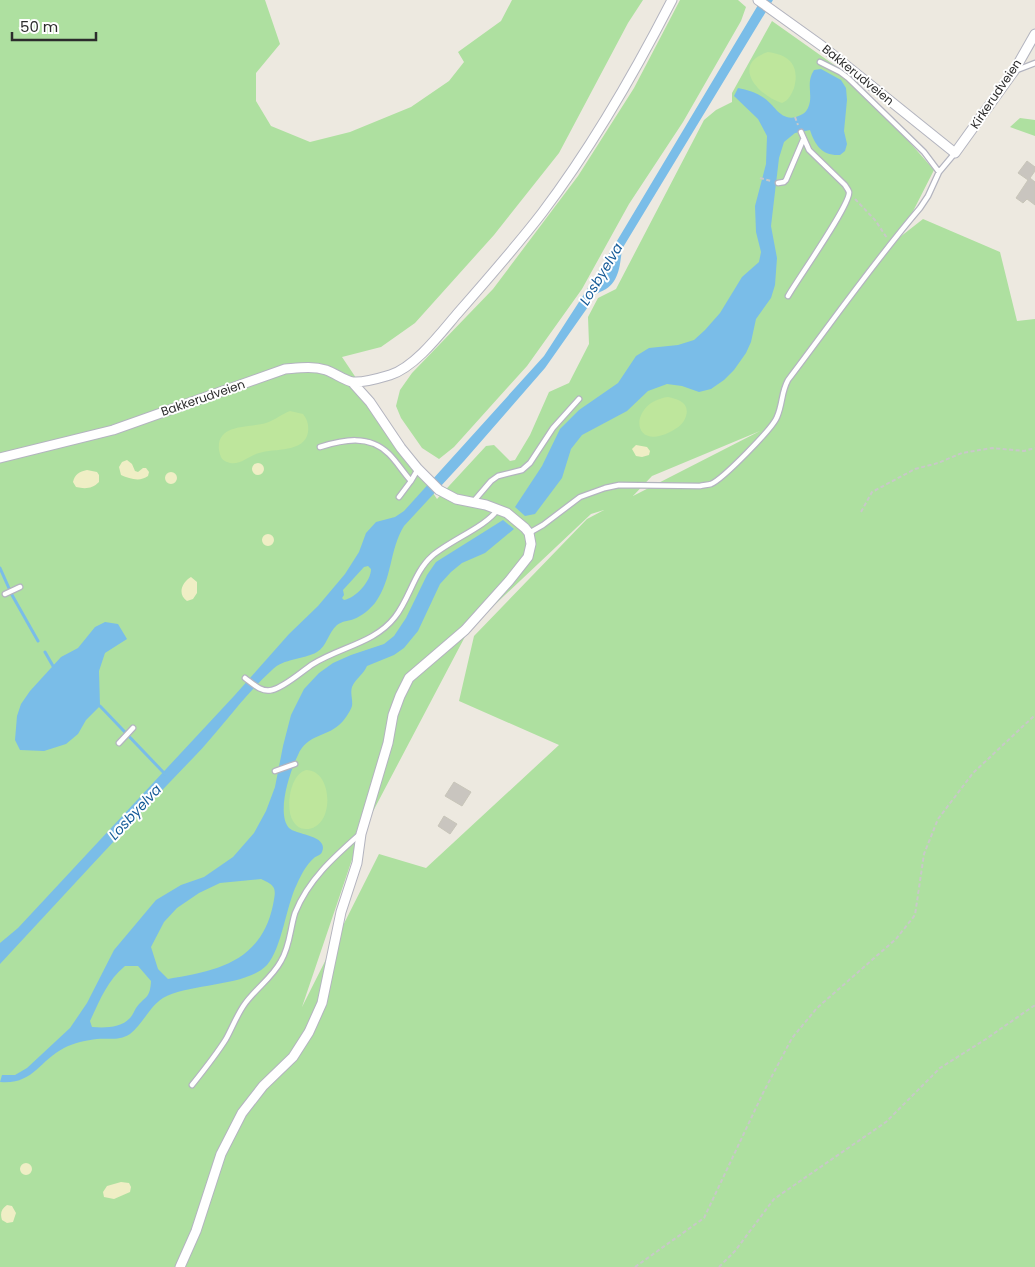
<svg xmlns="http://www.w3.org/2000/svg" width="1035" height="1267" viewBox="0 0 1035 1267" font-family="Poppins,sans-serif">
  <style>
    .green { fill: #aee0a0; fill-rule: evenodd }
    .sand { fill: #efeec5 }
    .pitch { fill: #bee69c }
    .water { fill: #7abde8; fill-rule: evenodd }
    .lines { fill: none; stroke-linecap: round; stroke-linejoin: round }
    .stream { stroke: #7abde8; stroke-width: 3 }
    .building { fill: #c9c5bf; stroke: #c8c5b9 }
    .lane-casing { stroke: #b3b4bf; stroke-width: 7 }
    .street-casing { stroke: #b3b4bf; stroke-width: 11 }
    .path { stroke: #c8c8c8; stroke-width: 2; stroke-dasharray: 4 2.5; stroke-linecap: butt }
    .lane { stroke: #fff; stroke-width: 4.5 }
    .street { stroke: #fff; stroke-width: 9 }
    .labels { text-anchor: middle; stroke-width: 4; stroke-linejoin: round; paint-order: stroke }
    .street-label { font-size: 12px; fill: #2c2c2c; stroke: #fff }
    .water-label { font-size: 14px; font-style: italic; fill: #165b97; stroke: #fff }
  </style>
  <rect width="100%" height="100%" fill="#ede9e0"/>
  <path class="green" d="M0 0H265L280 44 256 73V101L271 126 310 142 350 132 411 107 449 81 464 62 458 52 501 21 512 0H643L628 23 559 153 494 235 415 323 381 347 342 357 437 499 486 446 494 445 510 461 515 460 530 435 549 392 569 383 589 344 588 317 598 298 616 289 704 120 716 110 732 102V93L772 21 854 79 934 170 900 237 923 219 1000 252 1017 321 1035 319V1267H0ZM760 431 633 496 652 476ZM604 510 587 519 474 636 459 701 559 745 426 868 379 854 302 1007 360 836 469 629 591 514Z
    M680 0H738L746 7 741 21 683 122 629 204 582 289 527 366 454 447 439 459 422 448 401 418 396 406 400 390 412 373 493 289 578 176 634 88Z
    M1020 118 1035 120V136L1010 127Z"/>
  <path class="sand" d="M636 445 647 447 650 451 649 455 642 457 636 456 632 449Z
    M127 460 132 464 135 471 138 472 143 468H146L149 472 148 476C140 482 130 479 121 475L119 467 122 462Z
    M252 469a6 6 0 1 1 12 0a6 6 0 1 1-12 0Z
    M87 470 97 472 99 475V482C92 489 85 489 76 487L73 482C75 474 79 472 87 470Z
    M165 478a6 6 0 1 1 12 0a6 6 0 1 1-12 0Z
    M262 540a6 6 0 1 1 12 0a6 6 0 1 1-12 0Z
    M191 577 197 582V593L193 599 187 601C177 594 182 582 191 577Z
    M20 1169a6 6 0 1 1 12 0a6 6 0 1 1-12 0Z
    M121 1182 129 1183 131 1187 130 1192 114 1199 104 1197 103 1192 107 1186Z
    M7 1205 12 1206 16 1213 13 1222 7 1223 2 1220C0 1214 1 1209 7 1205Z"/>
  <path class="pitch" d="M768 52C790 55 800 66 794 88 791 95 789 100 782 103 758 96 730 64 768 52Z
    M668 397C678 399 690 403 686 416 684 424 676 429 670 432 630 452 629 402 668 397Z
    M290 411 303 414C307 419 309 424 308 432 305 453 274 448 259 453 248 456 239 467 227 462 221 460 220 455 219 450 216 423 250 428 266 423 275 420 282 414 290 411Z
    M306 770C334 770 335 829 306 829 300 829 296 826 293 821 285 809 290 774 306 770Z"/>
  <path class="water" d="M761 0H773L622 249C620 263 620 280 606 289 601 292 596 293 592 297L590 304 545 368 464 461 404 526C389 550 393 578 375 603 370 609 362 616 354 619 349 621 342 621 337 625 328 633 327 646 317 652 303 660 284 658 272 670 243 696 221 729 194 757 128 825 64 895 0 964V943L18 928 234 696 289 634 318 606 345 574 359 552 366 533 376 522 395 517 404 511 544 356 599 271ZM368 566 371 569C371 581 356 598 344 600L342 598 344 595 343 590 364 567Z
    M821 69 841 80 846 88 847 100 844 131 847 144 845 151 840 155C822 156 815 145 810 130L795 133 784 142 779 158 771 226 777 258 775 285 771 298 756 319 751 342 746 353 734 370 724 380 711 389 699 392 682 386 667 384 648 391 627 411 582 435 571 449 562 478 535 514 525 516 515 507 542 466 560 429 579 410 618 383 636 356 649 348 678 345 694 340 705 330 720 313 742 277 759 262 761 252 756 232 755 206 766 164 767 136 758 119 734 96 738 88C747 90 756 92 764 98 775 105 780 121 796 117 801 115 805 114 808 108 814 95 805 84 814 70Z
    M503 520 514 529 485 553 462 563 451 572 440 584 418 631 404 648 394 655 367 666C364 674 355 679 352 687 350 693 353 700 352 706 350 712 344 721 339 725 326 737 307 734 298 755 290 771 276 813 289 828 296 835 329 835 322 852 321 855 316 856 314 858 306 865 301 875 297 884 286 906 282 948 267 965 246 987 189 983 163 998 149 1007 143 1024 130 1034 119 1041 109 1038 97 1039 87 1040 73 1043 64 1048 39 1061 33 1085 0 1082L2 1075H15L27 1068 70 1028 87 1003 114 950 156 900 181 885 204 877 233 857 254 833 266 811 275 787 283 746 291 715 304 689 319 673 333 663 351 655 384 644 394 636 406 618 427 575 436 562ZM261 879C277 886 276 889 273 905 261 962 217 971 168 979L158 969 151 947 164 922 177 908 199 893 220 883ZM125 966H138L151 981C150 999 146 995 136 1008 134 1011 133 1015 130 1018 121 1028 105 1028 92 1027L90 1021C100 1000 107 981 125 966Z
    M105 622 118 624 127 639 105 653 99 671 100 706 86 720 78 734 66 744 44 751 20 750 15 740 17 716 21 704 30 691 61 657 78 648 95 627Z"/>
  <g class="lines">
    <path class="stream" d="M0 568 12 595 38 641
      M45 652 53 666
      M100 706 165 774"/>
  </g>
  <path class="building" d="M1027 161 1035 167V171L1030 178 1035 182V205L1027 199 1023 203 1016 198 1028 180 1018 173Z
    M454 782 471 792 462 806 445 796Z
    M444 816 457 824 450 834 438 826Z"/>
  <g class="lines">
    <defs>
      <path id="lane" d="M820 62 840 72 848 78 924 152 939 172
        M1017 70 1035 63
        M778 183 784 182 786 180 803 140
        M788 296C797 280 851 204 849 192 848 189 846 187 845 185L809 150 801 132
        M320 447C343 440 369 434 389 454 397 462 403 472 411 481L399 497
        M411 481 418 469
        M473 502 491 481 498 476 522 470 530 463 553 428 579 399
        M529 533 543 525 580 497 605 488 619 485 700 486C703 485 708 485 711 484 723 479 773 428 777 417 783 403 781 393 788 380 832 322 873 263 920 208L928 196 939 172 955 153
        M5 594 20 587
        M245 678C253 684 262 693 272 690 285 687 302 671 313 664 340 647 375 643 395 617 410 598 414 572 432 556 449 541 487 526 497 510
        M119 743 133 728
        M275 771 295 764
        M192 1085C204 1070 216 1055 226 1039 232 1028 237 1015 244 1005 255 989 272 978 281 961 290 946 290 929 295 913 308 880 334 857 360 834"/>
      <path id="street" d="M758 0 822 46 955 153 1014 71 1035 34
        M0 458 113 430 285 369C299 368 312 366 326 370 335 373 345 381 353 382 365 383 380 378 390 375 415 367 440 334 457 314 486 281 515 248 542 213 592 147 634 74 672 0
        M180 1267 196 1231 221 1154 242 1113 263 1086 293 1057 309 1032 322 1003 341 912 357 863 361 834 388 743 393 715 400 696 409 678 465 630 509 581 528 557 531 544 529 533 525 528 507 513 486 505 456 499 439 490 418 469 401 448 370 402 352 382"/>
    </defs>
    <use href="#lane" class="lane-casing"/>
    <use href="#street" class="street-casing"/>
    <path class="path" d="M795 117 798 125
      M760 178 771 181
      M855 199 875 220 887 238
      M861 512 872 492 915 469 938 463 962 453 992 448 1024 451 1035 448
      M635 1267 704 1218 763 1093 792 1038 817 1008 896 939 915 915 924 854 938 819 973 773 1035 715
      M719 1267 735 1251 774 1199 886 1122 940 1068 986 1039 1035 1005"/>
    <use href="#lane" class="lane"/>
    <use href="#street" class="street"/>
  </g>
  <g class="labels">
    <g class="street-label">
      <text transform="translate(858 75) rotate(39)" y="4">Bakkerudveien</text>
      <text transform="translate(996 94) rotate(-56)" y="4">Kirkerudveien</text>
      <text transform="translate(203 398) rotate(-19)" y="4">Bakkerudveien</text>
    </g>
    <g class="water-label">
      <text transform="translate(601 274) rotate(-59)" y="5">Losbyelva</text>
      <text transform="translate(135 812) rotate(-47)" y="5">Losbyelva</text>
    </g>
  </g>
  <path d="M12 32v8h84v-8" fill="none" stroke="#2c2c2c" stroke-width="2.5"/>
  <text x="20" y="32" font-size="15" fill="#2c2c2c" stroke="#ffffff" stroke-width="4" paint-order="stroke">50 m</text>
</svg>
